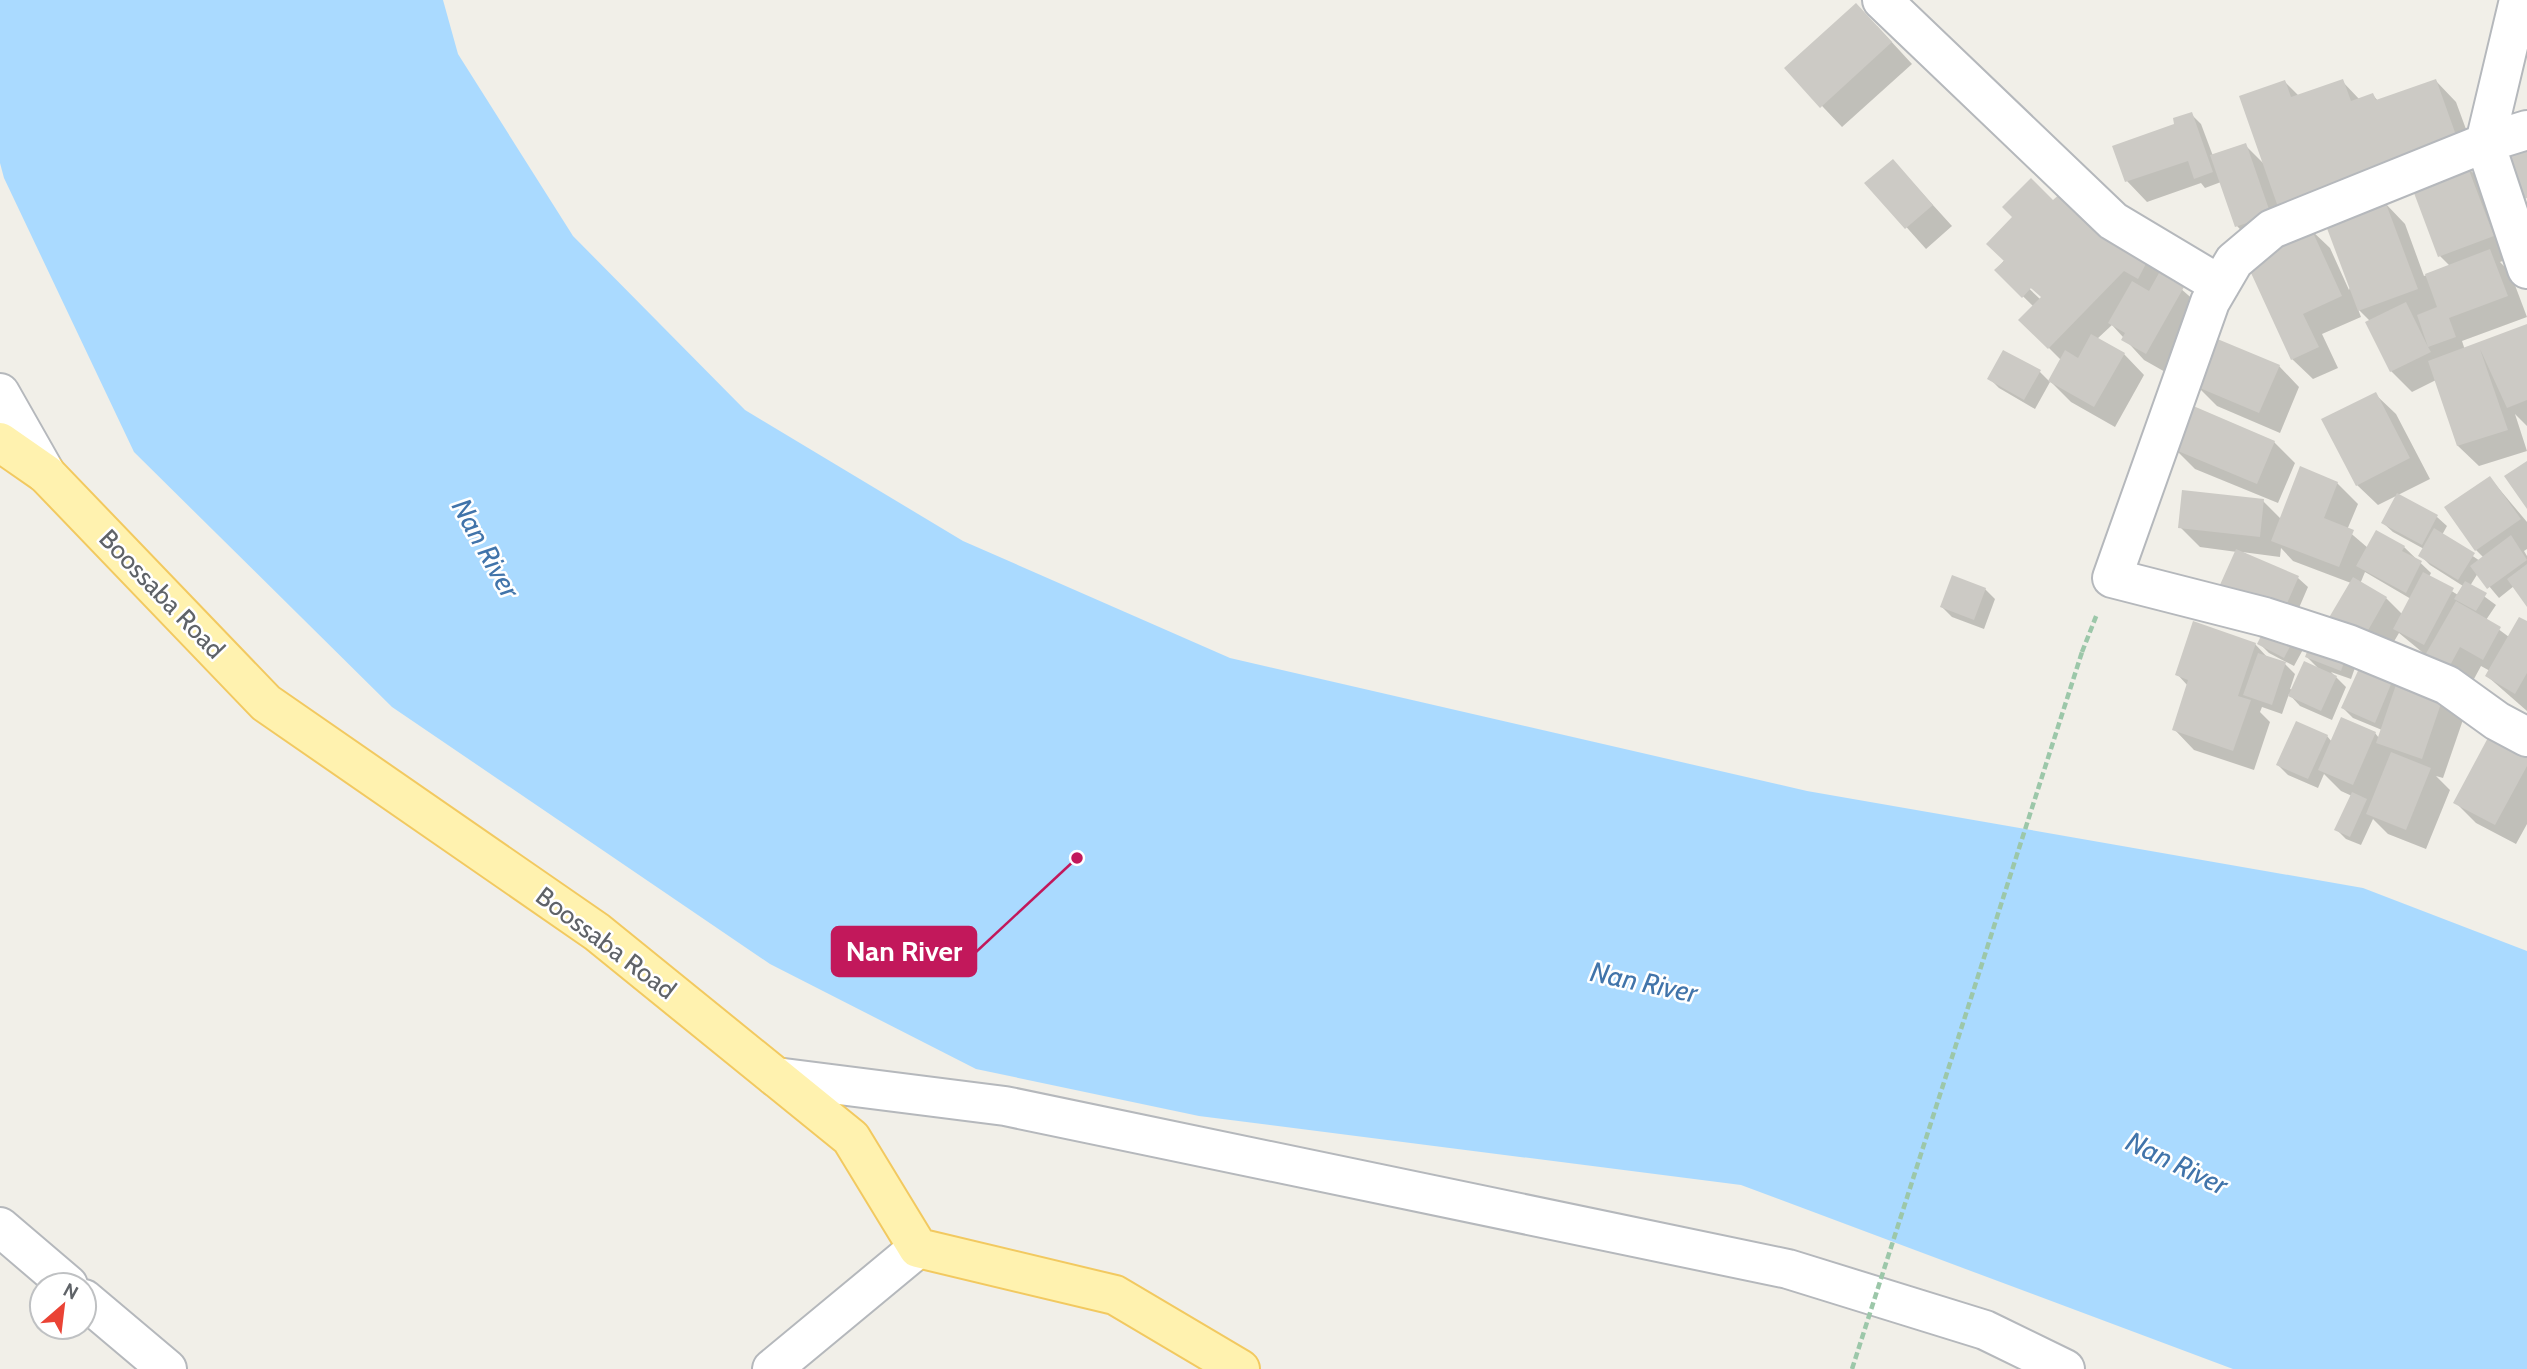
<svg xmlns="http://www.w3.org/2000/svg" width="2527" height="1369" viewBox="0 0 2527 1369" font-family="Cabin,sans-serif">
  <style>
    .water { fill: #aadaff }
    .shadow { fill: #0003; fill-rule: evenodd }
    .building { fill: #cccac5 }
    .lines { fill: none; stroke-linecap: round; stroke-linejoin: round }
    .minor-casing { stroke: #b5b8bc; stroke-width: 42 }
    .major-casing { stroke: #f2c960; stroke-width: 42 }
    .path { stroke: #9cc7a9; stroke-width: 4.5; stroke-dasharray: 7 3.5; stroke-linecap: butt }
    .minor { stroke: #fff; stroke-width: 38 }
    .major { stroke: #fff2af; stroke-width: 38 }
    .path-bridge { stroke: #9cc7a9; stroke-width: 4.5; stroke-dasharray: 7 3.5; stroke-linecap: butt }
    .labels { text-anchor: middle; stroke-width: 5; stroke-linejoin: round; paint-order: stroke }
    .street-label { font-size: 26px; fill: #5f6368; stroke: #fff }
    .water-label { font-size: 28px; font-style: italic; fill: #4174aa; stroke: #fff }
    .leader { fill: none; stroke: #c2185b; stroke-width: 2.5 }
    .callout-dot { fill: #c2185b; stroke: #fff; stroke-width: 2.5 }
    .callout { fill: #c2185b; stroke: #c2185b; stroke-width: 2.5 }
    .callout-label { font-size: 28px; text-anchor: middle; font-weight: bold; fill: #fff }
  </style>
  <rect width="100%" height="100%" fill="#f1efe8"/>
  <path class="water" d="M0 0H443L458 54 573 236 745 410 963 541 1230 658 1807 791 2363 888 2527 951V1369H2233L1741 1185 1199 1116 976 1069 770 964 392 707 134 452 4 178 0 163Z"/>
  <path class="shadow" d="M1877 26 1912 64 1842 127 1787 69Z
    M2342 81 2360 100 2373 95 2378 101 2436 81 2456 102 2477 159 2309 228 2330 248 2349 290 2385 203 2405 224 2424 276 2450 266 2440 256 2467 167 2488 187 2513 257 2500 262 2510 272 2527 317 2462 341 2465 350 2527 326V426L2515 414 2527 451 2479 466 2458 446 2436 380 2412 392 2391 371 2370 321 2358 309 2361 317 2322 334 2338 368 2313 379 2292 359 2257 247 2237 226 2221 182 2205 188 2201 183 2147 202 2127 181 2174 126 2191 114 2201 124 2213 156 2245 145 2265 165 2285 82 2299 96Z
    M1893 161 1952 226 1926 249 1867 183Z
    M2053 203 2148 260 2204 309 2167 373 2144 360 2112 325 2097 339 2124 354 2144 375 2115 427 2071 402 2050 381 2062 361 2021 320 2034 307 1996 270ZM2019 279 2043 297 2041 300Z
    M2004 352 2040 372 2050 382 2035 409 1999 388 1989 378Z
    M2279 366 2299 387 2280 433 2217 406 2197 386Z
    M2375 394 2396 414 2430 479 2378 505 2357 485Z
    M2274 442 2295 463 2278 503 2195 469 2175 449Z
    M2490 478 2527 522V549L2524 551 2527 556V604L2514 586 2499 598 2478 573 2470 586 2496 605 2486 620 2509 637 2527 623V711L2487 676 2490 671 2481 666 2468 690 2399 633 2383 660 2350 641 2351 583 2293 561 2281 548 2280 557 2242 552 2298 578 2308 587 2292 624 2237 552 2200 547 2180 527 2263 501 2281 519 2337 483 2358 504 2347 530 2368 548 2404 547 2431 573 2429 577 2458 595 2463 586 2430 565 2420 555 2424 549 2393 532 2383 523 2437 517 2447 526 2442 535 2480 561 2484 558 2476 550ZM2365 572 2411 599 2403 615 2386 598 2360 584Z
    M1985 589 1995 599 1984 629 1952 617 1942 607Z
    M2259 643 2306 644 2294 666 2269 653Z
    M2255 644 2269 659 2285 664 2295 674 2290 689 2293 690 2320 670 2307 657 2357 662 2351 679 2331 672 2346 687 2332 720 2300 706 2289 694 2282 714 2262 707 2260 712 2270 722 2254 770 2194 750 2174 729 2188 686 2177 674Z
    M2363 665 2465 714 2443 778 2436 776 2450 790 2426 849 2388 834 2373 819 2361 845 2346 839 2336 829 2352 796 2341 791 2324 774 2318 788 2288 775 2278 765 2327 736 2332 742 2375 733 2379 738 2382 730 2353 718 2343 708Z
    M2527 756V824L2516 844 2476 823 2456 803Z"/>
  <path class="building" d="M1856 3 1892 42 1820 108 1784 68Z
    M2343 79 2351 101 2373 93 2376 100 2436 79 2457 138 2372 167 2374 174 2278 207 2239 96 2285 80 2291 97Z
    M2192 112 2213 172 2194 179 2188 161 2125 182 2112 146 2174 124 2173 118Z
    M2246 143 2271 215 2235 227 2210 155Z
    M2527 143V198L2516 202 2500 151Z
    M1893 159 1933 205 1905 229 1864 183Z
    M2467 165 2494 236 2438 257 2411 185Z
    M2031 178 2053 200 2062 192 2149 258 2138 279 2124 271 2048 349 2018 320 2041 297 2031 288 2022 298 1994 270 2004 261 1986 244 2012 217 2002 207Z
    M2385 201 2418 289 2358 311 2325 223Z
    M2310 226 2342 296 2303 314 2319 347 2291 360 2246 262Z
    M2490 249 2508 296 2449 318 2456 337 2428 347 2431 352 2390 372 2365 322 2406 302 2428 347 2417 315 2437 307 2425 274Z
    M2159 273 2184 287 2146 354 2121 340 2125 333 2108 323 2132 281 2149 291Z
    M2527 324V400L2507 408 2480 349 2508 430 2457 446 2428 361Z
    M2091 334 2125 353 2094 407 2048 381 2065 350 2078 358Z
    M2215 338 2280 365 2259 413 2195 386Z
    M2003 350 2041 370 2024 400 1987 379Z
    M2376 392 2410 458 2356 486 2321 419Z
    M2191 405 2275 441 2257 484 2173 449Z
    M2527 461V509L2504 476Z
    M2300 466 2338 482 2324 518 2354 530 2339 567 2271 541Z
    M2490 476 2521 519 2475 551 2444 507Z
    M2182 490 2264 499 2260 537 2178 528Z
    M2397 493 2438 515 2422 545 2381 523Z
    M2434 528 2475 553 2458 580 2418 556Z
    M2376 530 2405 546 2402 551 2422 561 2406 593 2356 566Z
    M2511 535 2527 560 2487 589 2470 566Z
    M2236 549 2299 576 2282 615 2219 587Z
    M2527 564V607L2507 579Z
    M2423 572 2454 588 2424 645 2393 629Z
    M1952 575 1986 588 1974 620 1940 607Z
    M2353 577 2387 597 2362 641 2327 621Z
    M2465 581 2487 593 2476 611 2454 599Z
    M2456 601 2501 627 2483 660 2460 647 2447 671 2424 657Z
    M2519 617 2527 621V673L2515 694 2485 676Z
    M2269 620 2297 633 2284 658 2257 644Z
    M2193 621 2256 643 2238 696 2251 700 2233 751 2172 730 2188 680 2175 675Z
    M2312 638 2348 651 2341 671 2305 657Z
    M2258 653 2286 662 2272 705 2243 695Z
    M2304 661 2337 676 2321 711 2288 696Z
    M2362 662 2394 677 2375 723 2341 708Z
    M2399 676 2445 692 2422 759 2376 743Z
    M2341 717 2376 732 2353 785 2318 770Z
    M2296 721 2328 735 2308 779 2276 765Z
    M2490 734 2527 754V766L2495 825 2453 803Z
    M2391 752 2431 768 2406 830 2366 814Z
    M2352 792 2367 799 2350 837 2334 830Z"/>
  <g class="lines">
    <defs>
      <path id="minor" d="M1882 0 2113 221 2220 285
        M2519 0 2485 143 2272 229 2234 261 2210 302 2112 578 2265 617 2348 644 2447 685 2497 721 2527 737
        M2527 130 2485 143 2527 269
        M0 393 46 474
        M776 1077 1005 1106 1788 1269 1985 1330 2065 1369
        M0 1227 68 1285
        M84 1299 167 1369
        M772 1369 918 1248"/>
      <path id="major" d="M0 442 46 474 266 703 597 932 851 1138 918 1248 1115 1295 1240 1369"/>
    </defs>
    <use href="#minor" class="minor-casing"/>
    <use href="#major" class="major-casing"/>
    <path class="path" d="M2082 652 2097 614"/>
    <use href="#minor" class="minor"/>
    <use href="#major" class="major"/>
    <path class="path-bridge" d="M1852 1369 2082 652"/>
  </g>
  <g class="labels">
    <g class="street-label">
      <text transform="translate(162 594) rotate(46)" y="9">Boossaba Road</text>
      <text transform="translate(606 943) rotate(37)" y="9">Boossaba Road</text>
    </g>
    <g class="water-label">
      <text transform="translate(486 548) rotate(61)" y="10">Nan River</text>
      <text transform="translate(1644 982) rotate(12)" y="10">Nan River</text>
      <text transform="translate(2177 1163) rotate(26)" y="10">Nan River</text>
    </g>
  </g>
  <path class="leader" d="M1077 858L976 952"/>
  <circle class="callout-dot" cx="1077" cy="858" r="7"/>
  <rect class="callout" x="832" y="927" width="144" height="49" rx="7"/>
  <g class="callout-label">
    <text x="904" y="961">Nan River</text>
  </g>
  <g transform="translate(63 1306) rotate(28)"><circle r="33" fill="#ffffff" stroke="#bfc1c3" stroke-width="2"/>
  <path d="M0-5L12 26L0 18L-12 26Z" fill="#ea4335"/>
  <text y="-10" font-size="19" font-weight="bold" text-anchor="middle" fill="#5f6368">N</text>
  </g>
</svg>
